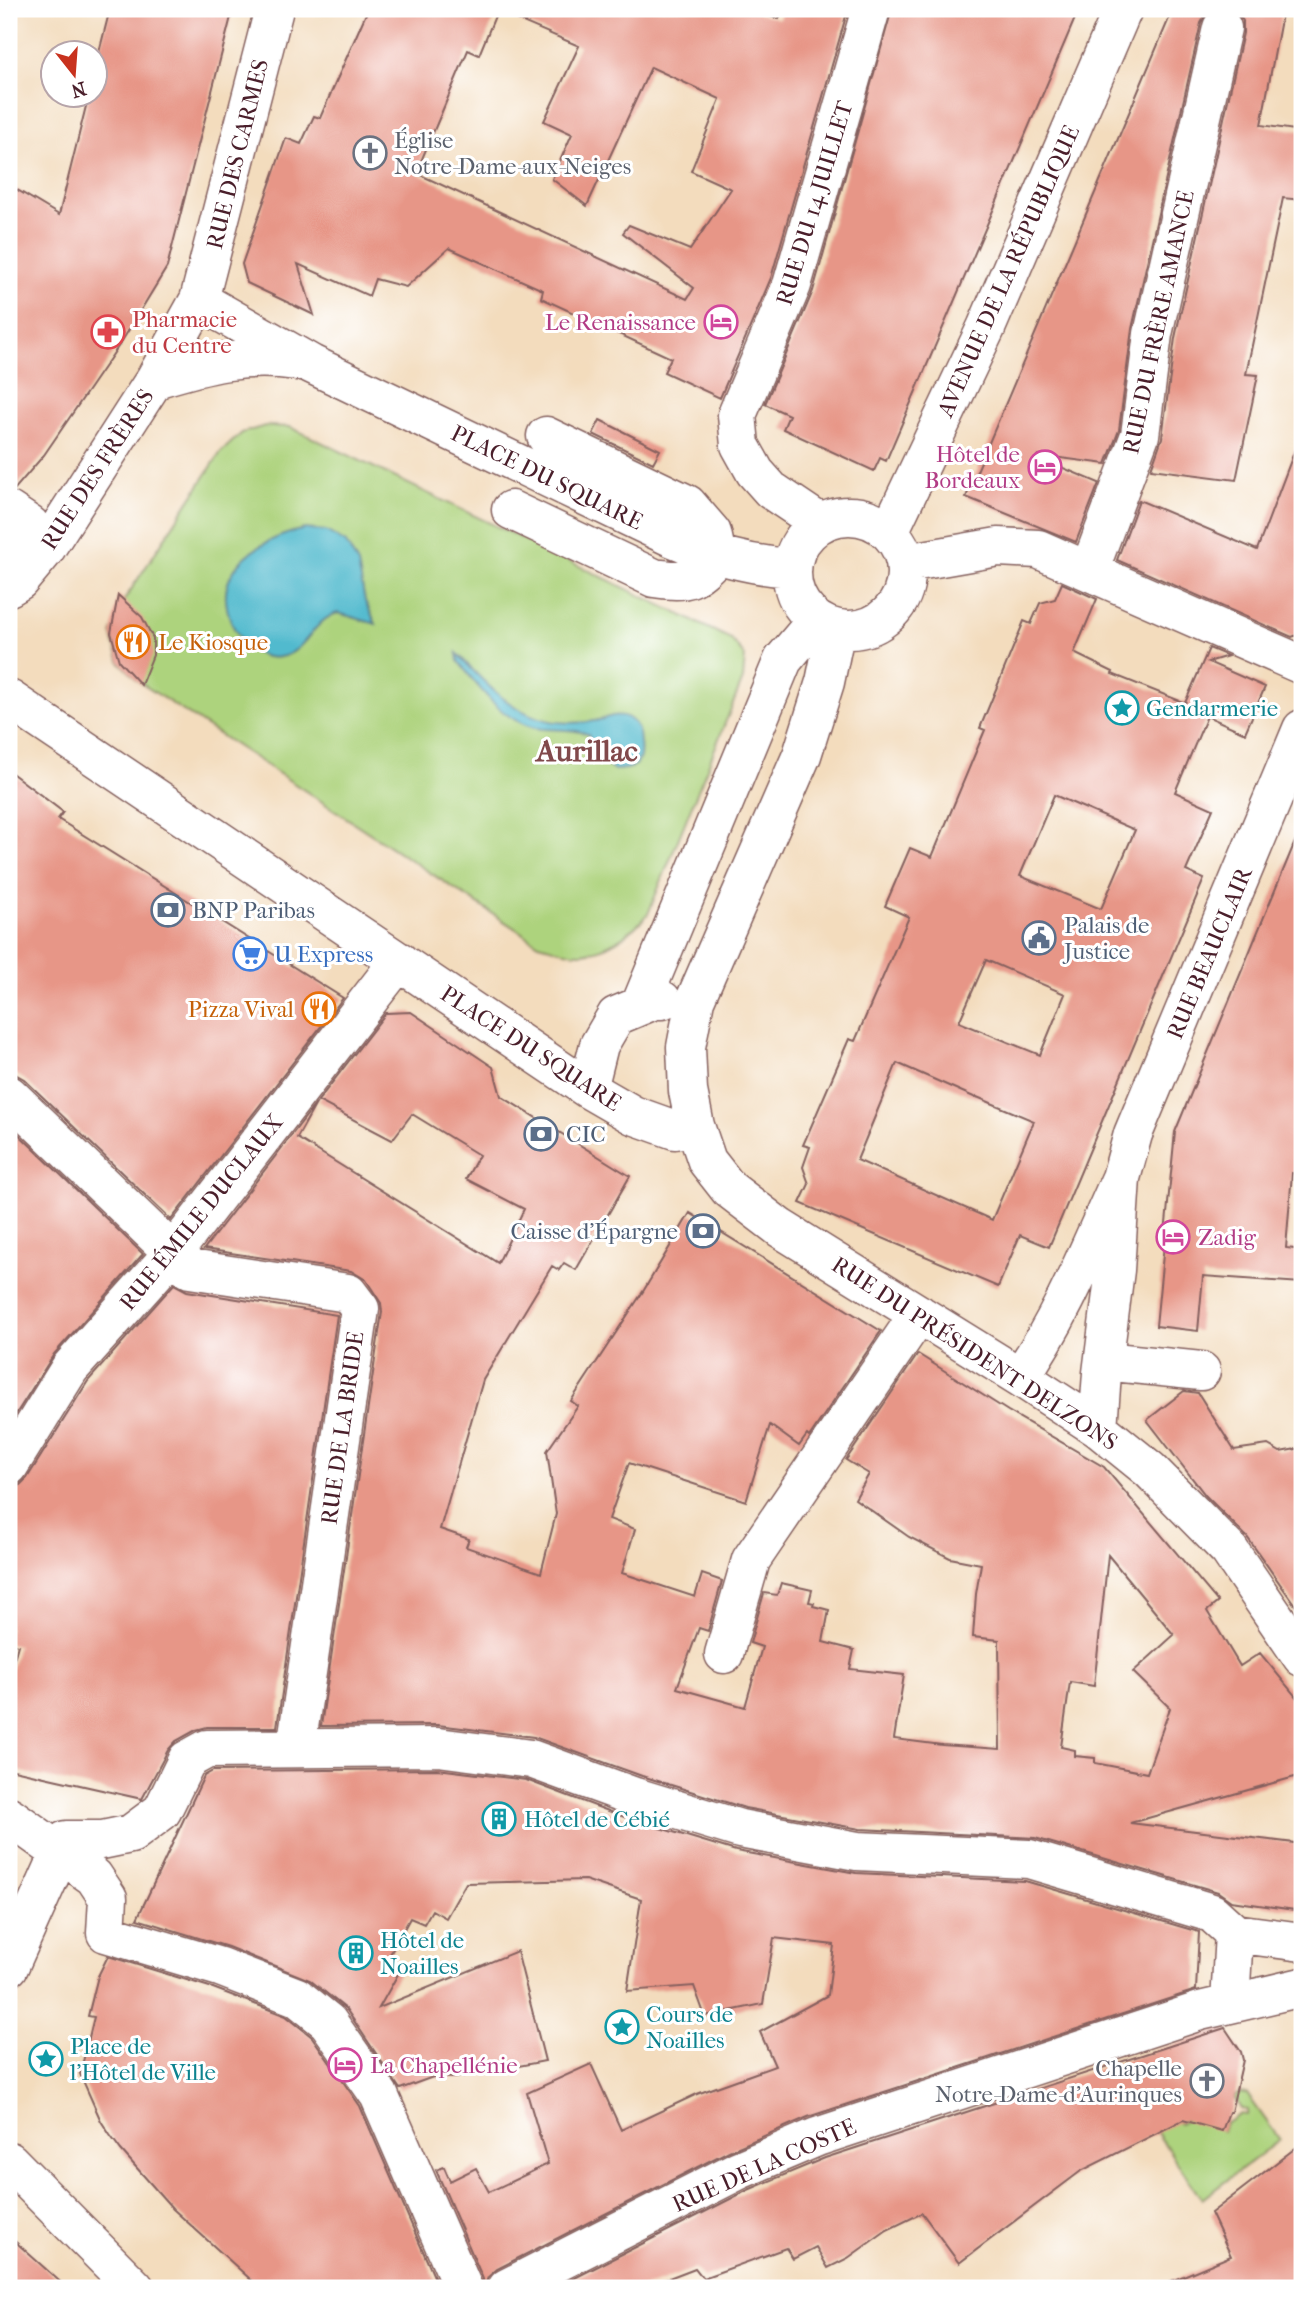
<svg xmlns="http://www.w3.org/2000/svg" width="1311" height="2297" viewBox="0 0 1311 2297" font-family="'IM FELL French Canon',serif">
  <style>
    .green { fill: #add37d; stroke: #7c7954; stroke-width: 2 }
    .water { fill: #51bace; stroke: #4e6c7c; stroke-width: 2 }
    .building { fill: #e79687; fill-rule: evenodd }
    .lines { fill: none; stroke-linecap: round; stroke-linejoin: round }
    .minor-casing { stroke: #85615e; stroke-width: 41 }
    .minor { stroke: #fff; stroke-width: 38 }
    .labels { text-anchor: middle; stroke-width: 6; stroke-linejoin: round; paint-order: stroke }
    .worship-label { font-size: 23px; fill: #5b616d; stroke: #fff; text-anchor: start }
    .street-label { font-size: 23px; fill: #4a1f2b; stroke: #fff }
    .health-label { font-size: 23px; fill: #be3a42; stroke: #fff; text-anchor: start }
    .hotel-label { font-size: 23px; fill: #b23c85; stroke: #fff; text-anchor: end }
    .food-label { font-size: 23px; fill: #c56008; stroke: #fff; text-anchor: start }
    .culture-label { font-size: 23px; fill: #0d838f; stroke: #fff; text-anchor: start }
    .service-label { font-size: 23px; fill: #4e5e75; stroke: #fff; text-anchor: start }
    .shop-label { font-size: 23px; fill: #366cbe; stroke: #fff; text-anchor: start }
    .district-label { font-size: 30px; font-weight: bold; fill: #81494b; stroke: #fff }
  </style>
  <rect width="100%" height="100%" fill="#fff"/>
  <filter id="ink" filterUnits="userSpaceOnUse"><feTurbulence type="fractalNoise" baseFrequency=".0143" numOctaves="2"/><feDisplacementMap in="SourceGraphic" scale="14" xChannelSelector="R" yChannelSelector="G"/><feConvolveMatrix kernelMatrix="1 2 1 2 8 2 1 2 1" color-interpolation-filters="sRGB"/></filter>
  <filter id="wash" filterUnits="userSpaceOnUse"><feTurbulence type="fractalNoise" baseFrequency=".00686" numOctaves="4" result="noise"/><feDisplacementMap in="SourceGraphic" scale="28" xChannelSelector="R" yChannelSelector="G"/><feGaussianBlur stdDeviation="1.57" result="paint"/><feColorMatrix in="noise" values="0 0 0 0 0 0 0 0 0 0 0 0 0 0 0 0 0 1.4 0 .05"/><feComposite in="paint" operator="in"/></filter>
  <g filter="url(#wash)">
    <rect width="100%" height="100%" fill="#f3dcbd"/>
    <path class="green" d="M265 426 290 427 731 639 745 656 743 679 648 914C631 933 609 950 582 953 569 954 552 947 539 944L139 682 119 661 111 633 123 602 221 452 242 433Z
      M1240 2093 1247 2094 1280 2140 1202 2199 1153 2127 1173 2116 1179 2124 1198 2112 1222 2131 1225 2124 1241 2114 1247 2115 1248 2110 1241 2109 1234 2097Z"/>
    <path class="water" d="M305 529 326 531 346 543 358 564 365 601 376 624 338 613C312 620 307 652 280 657 246 664 220 615 227 586 236 553 275 535 305 529Z
      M457 653C484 683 514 716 556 722 567 723 583 723 594 721 606 719 618 711 630 719 637 724 640 734 640 743 643 765 634 770 613 770L598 758 588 734C571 727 552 731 535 728 501 720 478 686 458 661Z"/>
    <g id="blocks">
      <path class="building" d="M110 9H233L167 267 122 341 44 455 14 490 9 489V185L59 215 89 94H94V72Z
        M368 9H746L779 19 782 9H848L771 278 720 398 664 372 671 358 541 298 543 290 449 248 406 287 375 279 369 296 298 264 314 315 247 283 242 264 286 138 301 144 314 116 320 118ZM497 11 579 46 544 121 572 134 552 179 587 206 651 67 720 99 691 171 731 189 690 250 629 225 623 233 694 288 687 299 416 173 468 50 479 55Z
        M892 9H1079L886 461 880 458 874 471 783 429 789 415 765 404 813 291Z
        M1173 9H1213L1206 14 1201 23 1132 329 1119 430 1106 464 1038 455 1037 457 1099 483 1076 542 966 497Z
        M1231 9H1283L1261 125 1302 131V200L1283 198 1246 374 1258 375 1236 480 1151 469 1162 438 1175 338 1243 33V21L1237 12Z
        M600 420 660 450 653 463 593 434Z
        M1299 439 1302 440V633L1292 637 1117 560 1139 500 1257 550Z
        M1062 583 1097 599 1074 653 1113 672 1112 674 1185 703 1209 648 1228 656 1208 662 1265 687 1245 733 1207 716 1175 792 1213 809 1186 871 1204 879 1049 1247 1020 1235 998 1287 800 1203 809 1184 803 1167 810 1147 803 1145 849 1039 855 1041 909 917 885 906 910 848 932 857 985 730 980 728 1024 621 1031 624 1040 603 1055 599ZM1054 795 1135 830 1101 909 1020 876ZM986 960 1065 994 1040 1055 959 1022ZM897 1063 976 1098 977 1097 1034 1121 992 1220 857 1160Z
        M118 595 142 617 153 638V655L141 685 119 661 111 633Z
        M9 771 63 812 58 819 343 998 171 1220 24 1079 15 1074H9Z
        M1302 825V1174L1292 1173 1286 1248 1302 1250V1283L1203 1276 1198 1331 1156 1326 1175 1132Z
        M411 1012 493 1067 501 1096 630 1176 576 1270 564 1263 559 1270 552 1266 483 1380 440 1529 469 1539 466 1547 541 1573 556 1514 547 1451 578 1406 571 1401 644 1290 690 1213 881 1331 809 1437 807 1435 799 1446 770 1425 746 1501 629 1463 609 1519 635 1529 622 1573 695 1597 702 1574 722 1581 708 1631 699 1628 677 1688 745 1707 762 1647 750 1643 764 1593 777 1595 781 1583 812 1590 809 1602 814 1603 813 1606 829 1610 823 1642 854 1650 850 1669 904 1675 894 1739 942 1745 1000 1749 999 1640 973 1637 976 1594 981 1564 950 1558 909 1537 855 1499 869 1474 846 1460 918 1354 1008 1411 1104 1467 1218 1602 1207 1611 1240 1666 1260 1653 1302 1704V1775L1130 1823 1302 1844V1911L1231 1901 1218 1892 1035 1838 860 1829 745 1808 642 1776 534 1737 438 1725 321 1726 382 1312 381 1303 366 1280 351 1271 204 1249 317 1102 297 1138 498 1263 524 1209 466 1179 479 1155 412 1114 392 1140 318 1101 386 1013ZM1108 1555 1174 1635 1133 1672 1170 1708 1147 1773 1095 1763V1758L1075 1756V1750L1061 1747 1070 1682 1094 1686Z
        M9 1125 143 1254 54 1354 9 1425Z
        M174 1284 187 1291 337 1315 277 1727H207L196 1730 176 1741 168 1750 142 1799 9 1769V1677L18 1645 9 1643V1488L19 1486 27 1478 88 1381Z
        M1184 1391 1198 1393 1234 1450 1268 1445 1280 1452 1302 1448V1615L1247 1537 1206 1496 1147 1420Z
        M437 1769 526 1780 627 1818 736 1851 856 1873 1025 1881 1199 1932 1196 1990 808 2117 729 2151 497 2269 488 2277 484 2288 483 2279 436 2170 444 2167 450 2181 476 2168 489 2192 548 2164 527 2093 591 2064 621 2130 697 2094 775 2066 760 2032 828 1995 834 1945 774 1938 763 2004 705 2016 694 1986 627 1991 641 1899 585 1880 466 1883 446 1918 432 1910 424 1924 410 1918 388 1958 398 1974 379 2008 517 1951 545 2061 455 2078 433 2077 400 2089 346 2009 310 1980 228 1947 137 1919 204 1776 213 1771Z
        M108 1956 213 1988 286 2016 312 2037 360 2106 439 2288H260L173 2209 121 2150 110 2135 101 2121 80 2074 94 2017 88 2016 98 1976Z
        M1225 2028 1241 2052 1243 2060 1231 2112H1229L1222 2131 1183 2120 1081 2171 959 2263 922 2213 887 2230 848 2258 828 2268 816 2247 793 2259 786 2248 703 2278 695 2268 643 2288H555L748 2190 825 2158Z
        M1302 2143V2288H1155L1231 2256 1211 2213Z
        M9 2236 67 2288H9Z"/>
    </g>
  </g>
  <g filter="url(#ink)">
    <use href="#blocks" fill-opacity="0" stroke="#85615e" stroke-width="2"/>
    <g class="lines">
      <defs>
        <path id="minor" d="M199 300 311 364 673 538C714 555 747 565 791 568
          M155 379C205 364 245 353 297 361
          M511 510 654 578C690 583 693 580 717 556L712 533 687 504 546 436
          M9 511 30 525 9 555
          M792 573a57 57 0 1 1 114 0a57 57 0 1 1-114 0Z
          M820 523 771 490 755 472 740 445 737 415 792 285 871 9
          M889 532 986 328 1123 9
          M906 563 998 547 1038 549 1302 665
          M1089 571 1140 435 1153 334 1222 28
          M9 587 19 581 45 550 155 379 199 300 274 9
          M836 629 825 682 802 755 695 1000 686 1047 688 1091 695 1126 707 1161 729 1189 780 1228 1020 1377 1098 1428 1150 1470 1229 1550 1302 1657
          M9 699 588 1089 633 1115 675 1130 695 1126
          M640 1006 783 660 816 621
          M588 1089 599 1045 616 1016 654 1000H662
          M9 1095 190 1269 348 1293 360 1309 296 1748
          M1121 1178 1133 1134 1302 729
          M1104 1361 1201 1371
          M1020 1377C1063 1316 1090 1246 1121 1178L1115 1270 1102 1373 1098 1428
          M9 1466 70 1368 172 1254 399 961
          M724 1654 751 1560 919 1314
          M9 1816 94 1877 108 1898 106 1933 220 1967 297 1997 328 2022 379 2095 463 2288
          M1234 1933 1302 1942
          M9 1967 66 1840H102L131 1834 162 1811 187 1760 207 1749 438 1747 531 1759 635 1797 740 1829 857 1851 1029 1859 1212 1913 1234 1933
          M1230 2003 1234 1933
          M9 2161 135 2288
          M507 2288 739 2170 817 2137 1200 2011 1302 1987"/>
      </defs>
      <use href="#minor" class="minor-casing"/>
      <use href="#minor" class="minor"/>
    </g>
  </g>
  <defs>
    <symbol id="church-ring" viewBox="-11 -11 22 22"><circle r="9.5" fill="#fff" stroke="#6b7280" stroke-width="1.5"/><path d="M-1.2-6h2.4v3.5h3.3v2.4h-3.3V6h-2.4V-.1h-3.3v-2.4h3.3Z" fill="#6b7280"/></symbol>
    <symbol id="hotel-ring" viewBox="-11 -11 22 22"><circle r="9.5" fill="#fff" stroke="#d1479c" stroke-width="1.5"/><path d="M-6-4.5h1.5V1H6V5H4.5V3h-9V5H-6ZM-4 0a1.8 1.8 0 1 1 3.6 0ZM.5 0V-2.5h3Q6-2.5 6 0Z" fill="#d1479c"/></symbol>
    <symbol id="pharmacy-ring" viewBox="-11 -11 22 22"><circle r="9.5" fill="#fff" stroke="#e0444e" stroke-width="1.5"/><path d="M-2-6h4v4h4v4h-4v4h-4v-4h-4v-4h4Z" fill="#e0444e"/></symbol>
    <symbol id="restaurant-ring" viewBox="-11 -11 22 22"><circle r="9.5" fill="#fff" stroke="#e8710a" stroke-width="1.5"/><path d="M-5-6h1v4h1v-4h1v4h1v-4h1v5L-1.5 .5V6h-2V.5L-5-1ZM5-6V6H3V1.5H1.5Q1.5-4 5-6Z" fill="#e8710a"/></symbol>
    <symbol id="sight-ring" viewBox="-11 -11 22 22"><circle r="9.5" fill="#fff" stroke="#0f9aa8" stroke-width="1.5"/><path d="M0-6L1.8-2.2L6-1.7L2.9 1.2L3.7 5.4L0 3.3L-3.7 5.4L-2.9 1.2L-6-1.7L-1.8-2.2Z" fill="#0f9aa8"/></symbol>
    <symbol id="bank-ring" viewBox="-11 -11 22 22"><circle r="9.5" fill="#fff" stroke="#5c6f8a" stroke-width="1.5"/><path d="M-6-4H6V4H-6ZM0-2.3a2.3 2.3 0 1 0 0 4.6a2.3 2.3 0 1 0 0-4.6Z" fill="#5c6f8a"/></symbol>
    <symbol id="civic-ring" viewBox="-11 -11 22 22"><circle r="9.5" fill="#fff" stroke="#5c6f8a" stroke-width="1.5"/><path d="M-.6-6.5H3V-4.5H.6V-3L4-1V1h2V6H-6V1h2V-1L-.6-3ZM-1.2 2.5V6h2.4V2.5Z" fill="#5c6f8a"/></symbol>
    <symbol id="supermarket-ring" viewBox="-11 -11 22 22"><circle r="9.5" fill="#fff" stroke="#3f7fe0" stroke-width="1.5"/><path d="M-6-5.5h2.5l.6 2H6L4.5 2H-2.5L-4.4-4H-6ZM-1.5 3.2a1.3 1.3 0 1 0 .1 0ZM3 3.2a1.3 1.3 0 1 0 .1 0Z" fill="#3f7fe0"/></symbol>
    <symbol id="building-ring" viewBox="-11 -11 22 22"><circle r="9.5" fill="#fff" stroke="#0f9aa8" stroke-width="1.5"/><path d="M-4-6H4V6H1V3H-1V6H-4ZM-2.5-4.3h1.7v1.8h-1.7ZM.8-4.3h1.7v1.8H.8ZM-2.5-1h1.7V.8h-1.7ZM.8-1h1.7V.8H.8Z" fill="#0f9aa8"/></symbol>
  </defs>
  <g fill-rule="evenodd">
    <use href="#church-ring" x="351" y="134" width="38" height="38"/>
    <use href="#hotel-ring" x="702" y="303" width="38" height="38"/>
    <use href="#pharmacy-ring" x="89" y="313" width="38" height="38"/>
    <use href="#hotel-ring" x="1026" y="448" width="38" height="38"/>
    <use href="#restaurant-ring" x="114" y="623" width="38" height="38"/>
    <use href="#sight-ring" x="1103" y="689" width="38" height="38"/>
    <use href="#bank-ring" x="149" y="891" width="38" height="38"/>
    <use href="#civic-ring" x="1020" y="919" width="38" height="38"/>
    <use href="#supermarket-ring" x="231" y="935" width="38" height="38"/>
    <use href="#restaurant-ring" x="300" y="990" width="38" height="38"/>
    <use href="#bank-ring" x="522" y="1115" width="38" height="38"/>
    <use href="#bank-ring" x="684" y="1212" width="38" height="38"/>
    <use href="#hotel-ring" x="1154" y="1218" width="38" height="38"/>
    <use href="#building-ring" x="480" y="1800" width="38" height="38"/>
    <use href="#building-ring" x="337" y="1934" width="38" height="38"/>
    <use href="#sight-ring" x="603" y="2008" width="38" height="38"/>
    <use href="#sight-ring" x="27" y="2040" width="38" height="38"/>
    <use href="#hotel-ring" x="326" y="2046" width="38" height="38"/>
    <use href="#church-ring" x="1188" y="2062" width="38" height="38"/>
  </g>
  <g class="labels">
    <g class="worship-label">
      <text x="394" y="148">Église<tspan x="394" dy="26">Notre-Dame-aux-Neiges</tspan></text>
      <text x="1182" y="2076" text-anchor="end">Chapelle<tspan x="1182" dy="26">Notre-Dame-d'Aurinques</tspan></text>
    </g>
    <g class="street-label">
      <text transform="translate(237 154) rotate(-76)" y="8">RUE DES CARMES</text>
      <text transform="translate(814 203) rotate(-73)" y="8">RUE DU 14 JUILLET</text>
      <text transform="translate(1008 271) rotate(-66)" y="8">AVENUE DE LA RÉPUBLIQUE</text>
      <text transform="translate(1158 322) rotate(-78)" y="8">RUE DU FRÈRE AMANCE</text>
      <text transform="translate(97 469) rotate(-57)" y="8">RUE DES FRÈRES</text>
      <text transform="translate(547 477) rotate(26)" y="8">PLACE DU SQUARE</text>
      <text transform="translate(1209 953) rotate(-67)" y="8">RUE BEAUCLAIR</text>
      <text transform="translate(531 1048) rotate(33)" y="8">PLACE DU SQUARE</text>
      <text transform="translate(201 1212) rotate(-51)" y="8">RUE ÉMILE DUCLAUX</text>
      <text transform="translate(975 1353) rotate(33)" y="8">RUE DU PRÉSIDENT DELZONS</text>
      <text transform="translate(342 1428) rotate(-82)" y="8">RUE DE LA BRIDE</text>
      <text transform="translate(764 2165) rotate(-24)" y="8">RUE DE LA COSTE</text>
    </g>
    <g class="health-label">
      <text x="132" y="327">Pharmacie<tspan x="132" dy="26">du Centre</tspan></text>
    </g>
    <g class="hotel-label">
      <text x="696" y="330">Le Renaissance</text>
      <text x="1020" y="462">Hôtel de<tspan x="1020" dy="26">Bordeaux</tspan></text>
      <text x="1198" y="1245" text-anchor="start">Zadig</text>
      <text x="370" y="2073" text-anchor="start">La Chapellénie</text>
    </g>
    <g class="food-label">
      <text x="158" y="650">Le Kiosque</text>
      <text x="294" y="1017" text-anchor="end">Pizza Vival</text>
    </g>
    <g class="culture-label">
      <text x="1146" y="716">Gendarmerie</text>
      <text x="524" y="1827">Hôtel de Cébié</text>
      <text x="380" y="1948">Hôtel de<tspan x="380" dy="26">Noailles</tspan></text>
      <text x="646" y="2022">Cours de<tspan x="646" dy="26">Noailles</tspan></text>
      <text x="70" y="2054">Place de<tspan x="70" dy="26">l'Hôtel de Ville</tspan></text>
    </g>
    <g class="service-label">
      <text x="192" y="918">BNP Paribas</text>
      <text x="1064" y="933">Palais de<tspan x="1064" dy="26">Justice</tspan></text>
      <text x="566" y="1142">CIC</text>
      <text x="678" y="1239" text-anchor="end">Caisse d'Épargne</text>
    </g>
    <g class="shop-label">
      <text x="274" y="962">U Express</text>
    </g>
    <g class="district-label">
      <text x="587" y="761">Aurillac</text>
    </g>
  </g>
  <rect width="1311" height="2297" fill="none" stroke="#fff" stroke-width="35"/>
  <g transform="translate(74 74) rotate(163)"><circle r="33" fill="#ffffff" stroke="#b7a5aa" stroke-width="2"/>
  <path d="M0-5L12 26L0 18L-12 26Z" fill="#c8321e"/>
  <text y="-10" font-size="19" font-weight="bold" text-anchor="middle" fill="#4a1f2b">N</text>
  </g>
</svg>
